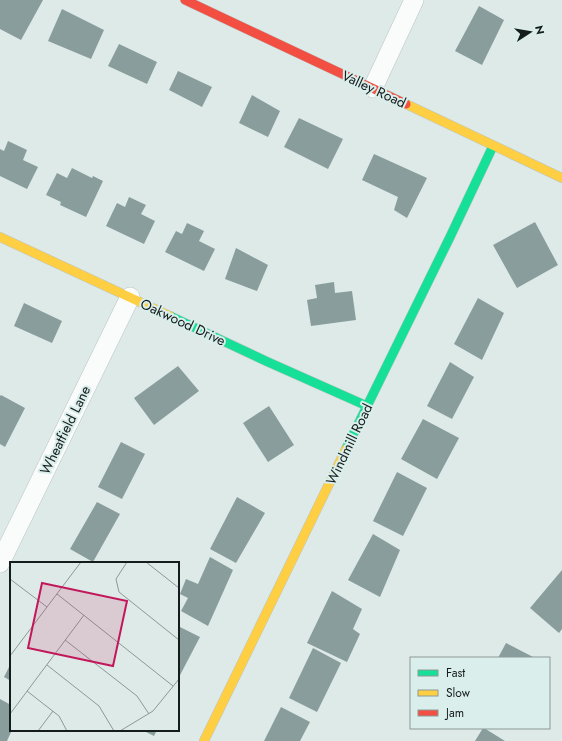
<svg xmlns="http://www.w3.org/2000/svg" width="562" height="741" viewBox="0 0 562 741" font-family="Jost,sans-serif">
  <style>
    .building { fill: #899e9c }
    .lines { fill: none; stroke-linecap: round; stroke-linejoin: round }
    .street-casing { stroke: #bbc4c3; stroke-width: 20 }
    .fast-casing { stroke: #bbc4c3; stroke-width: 10 }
    .slow-casing { stroke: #bbc4c3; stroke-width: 10 }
    .jam-casing { stroke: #bbc4c3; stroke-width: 10 }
    .street { stroke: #fafcfc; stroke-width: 19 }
    .fast { stroke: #16e098; stroke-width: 9 }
    .slow { stroke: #ffcf43; stroke-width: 9 }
    .jam { stroke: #f24e42; stroke-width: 9 }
    .labels { text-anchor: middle; stroke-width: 4; stroke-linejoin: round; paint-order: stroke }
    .street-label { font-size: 14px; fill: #151c1c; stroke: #daeeeb }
    .inset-road { fill: none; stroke: #8e9896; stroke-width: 1 }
    .view { fill: #c2185b; fill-opacity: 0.15; stroke: #c2185b; stroke-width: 2 }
    .inset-edge { fill: none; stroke: #151c1c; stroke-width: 2 }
  </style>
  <rect width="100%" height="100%" fill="#deeae8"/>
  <path class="building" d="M0 0H43L21 40 0 29Z
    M479 6 504 20 482 65 455 51Z
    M62 9 104 30 91 59 48 41Z
    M119 44 157 62 147 84 108 66Z
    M178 71 212 87 202 107 169 90Z
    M252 95 280 111 268 137 239 123Z
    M299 118 343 139 328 169 284 147Z
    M8 141 27 150 23 160 38 167 27 189 0 176V149L4 151Z
    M374 154 427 178 407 218 394 210 398 197 362 180Z
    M72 168 92 178 93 176 103 181 86 217 60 205 61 202 46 195 57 173 67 178Z
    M129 197 146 205 141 214 155 221 144 244 106 226 117 203 125 207Z
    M535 222 558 265 517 288 493 245Z
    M187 223 204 231 199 241 215 249 204 271 165 252 176 231 182 234Z
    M236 248 268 265 257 291 225 279Z
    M334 282 335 293 352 291 356 320 311 326 307 300 317 298 315 285Z
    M478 298 504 313 482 360 454 344Z
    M24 303 62 321 52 343 14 326Z
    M450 362 474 377 452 419 427 406Z
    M178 366 199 391 154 425 134 398Z
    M1 395 25 408 5 447 0 444V396Z
    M269 406 294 445 268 462 243 423Z
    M423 419 459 438 437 479 401 459Z
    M121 442 145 454 122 499 98 487Z
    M397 472 427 488 403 536 373 521Z
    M237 497 265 513 236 563 210 549Z
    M97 502 120 514 93 562 70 549Z
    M373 534 400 550 380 597 348 580Z
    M210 557 233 570 208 626 181 611 188 598 180 594 186 579 198 584Z
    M562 570V629L559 633 530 608Z
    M332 591 362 609 353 629 360 634 347 662 307 643Z
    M178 626 200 637 178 679Z
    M506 643 535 658H498Z
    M313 648 341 663 317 712 289 698Z
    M11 663V681L4 677Z
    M0 699 11 705 12 730 7 741H0Z
    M281 707 310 722 300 741H264Z
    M483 728H484L505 741H475Z
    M142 730H157L154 736Z"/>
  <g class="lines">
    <defs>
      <path id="street" d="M373 88 414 0
        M0 563 130 297"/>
      <path id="fast" d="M170 316 268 362 367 406
        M346 449 450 237 493 146"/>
      <path id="slow" d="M406 104 562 178
        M0 237 170 316
        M204 741 346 449"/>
      <path id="jam" d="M185 0 406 104"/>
    </defs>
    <use href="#street" class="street-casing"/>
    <use href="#fast" class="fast-casing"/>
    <use href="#slow" class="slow-casing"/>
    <use href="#jam" class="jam-casing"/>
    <use href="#street" class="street"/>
    <use href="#fast" class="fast"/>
    <use href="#slow" class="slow"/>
    <use href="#jam" class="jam"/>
  </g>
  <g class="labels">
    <g class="street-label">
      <text transform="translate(374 89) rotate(25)" y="5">Valley Road</text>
      <text transform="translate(183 322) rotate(25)" y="5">Oakwood Drive</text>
      <text transform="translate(65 430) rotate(-64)" y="5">Wheatfield Lane</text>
      <text transform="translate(349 444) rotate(-64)" y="5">Windmill Road</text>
    </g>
  </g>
  <g transform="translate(10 562)">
    <rect width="169" height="169" fill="#deeae8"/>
    <path class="inset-road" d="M117 0 106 17 109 30 169 78M136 0 169 26M0 17 37 45M47 32 163 124M55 78 127 134 139 152M0 94 71 0M37 103 89 144 104 169M17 129 49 154 57 169M0 152 74 53M28 169 43 149M110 169 143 149 169 117"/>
    <path class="view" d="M32 21 117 39 103 104 18 86Z"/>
    <rect width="169" height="169" class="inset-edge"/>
  </g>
  <rect x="410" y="657" width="140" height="72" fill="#daeeeb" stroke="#8b9a98"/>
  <rect x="418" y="670" width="20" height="6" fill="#16e098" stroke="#8b9a98"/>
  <text x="446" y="677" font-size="12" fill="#151c1c">Fast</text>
  <rect x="418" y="690" width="20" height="6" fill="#ffcf43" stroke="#8b9a98"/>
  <text x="446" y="697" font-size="12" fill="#151c1c">Slow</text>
  <rect x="418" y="710" width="20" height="6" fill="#f24e42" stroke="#8b9a98"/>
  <text x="446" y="717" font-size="12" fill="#151c1c">Jam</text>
  <g transform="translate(530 32) rotate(78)" stroke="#daeeeb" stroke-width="3" paint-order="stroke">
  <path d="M0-3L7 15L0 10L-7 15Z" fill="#151c1c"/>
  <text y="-6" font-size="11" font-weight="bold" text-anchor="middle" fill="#151c1c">N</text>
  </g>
</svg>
